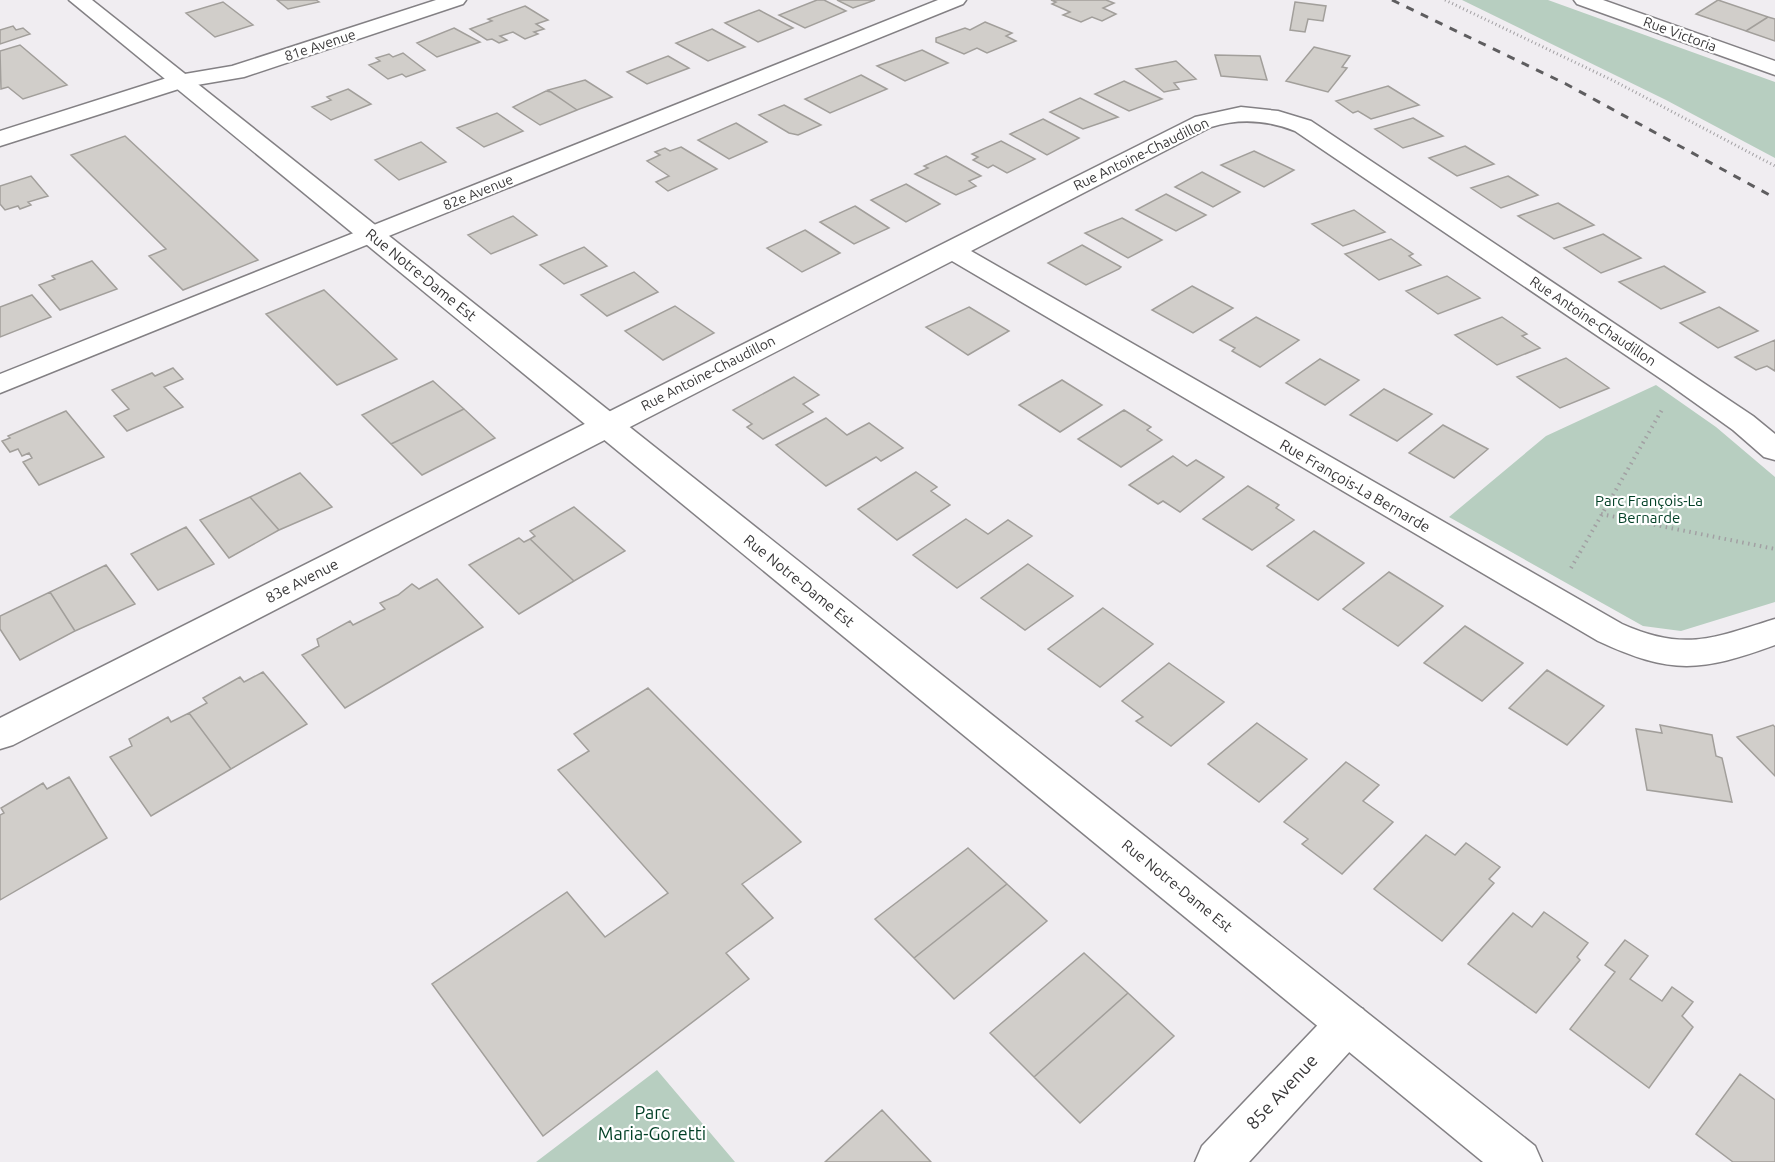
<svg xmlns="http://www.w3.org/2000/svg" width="1775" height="1162" viewBox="0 0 1775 1162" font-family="Ubuntu,sans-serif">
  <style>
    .green { fill: #b7cec0 }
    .building { fill: #d1ceca; stroke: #a29f9b; stroke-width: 1.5 }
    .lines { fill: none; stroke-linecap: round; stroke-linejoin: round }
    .minor-casing { stroke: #838084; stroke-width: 3 }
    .secondary-casing { stroke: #838084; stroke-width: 3 }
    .path-far1 { stroke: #a2a0a3; stroke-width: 3; stroke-dasharray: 1 3; stroke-linecap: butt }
    .path { stroke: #a2a0a3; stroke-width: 4; stroke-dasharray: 1.5 4.5; stroke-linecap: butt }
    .minor { fill: #fff; fill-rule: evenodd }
    .secondary { fill: #fff; fill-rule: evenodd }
    .rail { stroke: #5e5d5f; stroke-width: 3; stroke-dasharray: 8 8; stroke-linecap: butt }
    .labels { text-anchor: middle; stroke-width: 4.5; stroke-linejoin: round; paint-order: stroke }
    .far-street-label { font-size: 14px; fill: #383738; stroke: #fff }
    .street-label { font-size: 15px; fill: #383738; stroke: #fff }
    .park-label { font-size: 15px; fill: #003f25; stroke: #fff }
    .near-street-label { font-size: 18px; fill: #383738; stroke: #fff }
    .near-park-label { font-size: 18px; fill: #003f25; stroke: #fff }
  </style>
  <rect width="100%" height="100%" fill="#f0edf1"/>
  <path class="green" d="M1462 0H1548L1775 82V158L1666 100Z
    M1656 385 1716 427 1775 477V602L1681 631 1643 626 1449 517 1546 436Z
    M657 1070 735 1162H536Z"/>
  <path class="building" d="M277 0H316L319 2 288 9Z
    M817 0H824L846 11 805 28 779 15Z
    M837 0H875L853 8Z
    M1051 0H1106L1114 3 1103 8 1116 14 1102 21 1092 17 1081 22 1063 15 1070 12 1052 4 1056 2Z
    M1718 0 1768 17 1746 31 1696 14Z
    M223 2 253 25 215 37 186 13Z
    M1295 2 1326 6 1323 21 1308 19 1305 32 1290 30Z
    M525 6 548 20 536 24 544 29 534 32 538 34 525 39 513 32 500 36 507 40 499 43 492 39 487 40 470 29 492 21 488 19Z
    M759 10 793 28 758 42 725 23Z
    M1768 17 1775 19V41L1746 31Z
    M985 22 1012 33 1006 36 1016 41 987 53 977 48 964 54 936 42V38L942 36 965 28 970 30Z
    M13 26 16 30 23 28 30 34 0 44V30Z
    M454 28 480 42 437 57 417 43Z
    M712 29 745 47 708 61 676 43Z
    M20 45 67 85 23 99 8 87 1 89 0 51Z
    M1314 47 1350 56 1342 67 1347 68 1328 92 1286 81Z
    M922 50 948 63 905 81 877 66Z
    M403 53 425 70 406 77 402 74 388 79 369 65 380 61 376 58 389 54 393 57Z
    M1215 55 1260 56 1267 80 1221 76Z
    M668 56 689 68 647 84 627 72Z
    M1176 61 1196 79 1174 83 1179 89 1164 92 1136 69Z
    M861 75 887 89 830 113 805 99Z
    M585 80 612 97 577 110 548 90Z
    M1124 81 1162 99 1129 111 1095 94Z
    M1388 86 1419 105 1371 119 1358 111 1353 113 1336 101Z
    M348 89 371 104 331 120 312 107 331 100 327 97Z
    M546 91 551 92 577 110 540 125 513 107Z
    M1080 98 1118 117 1083 129 1050 112Z
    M784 105 821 125 798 135 789 133 759 115Z
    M497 113 523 131 484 147 457 128Z
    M1413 118 1443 136 1403 148 1375 129Z
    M1043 119 1079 138 1047 155 1010 134Z
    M736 123 767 142 729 159 698 140Z
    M125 136 258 260 183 290 149 256 166 249 71 155Z
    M1001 141 1035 159 1007 173 993 165 988 168 973 160 978 157 972 154Z
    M421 142 446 162 399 180 375 160Z
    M1465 146 1494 164 1457 176 1429 158Z
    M681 147 717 169 668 191 656 182 669 176 647 161 660 155 655 152 665 148 670 151Z
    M1254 151 1294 170 1264 187 1221 165Z
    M946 156 981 176 969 181 976 186 956 195 915 174 928 168 924 166Z
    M1202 172 1240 192 1213 207 1175 187Z
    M31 176 48 196 28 202 31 205 20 209 18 206 5 210 0 204V186Z
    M1508 176 1538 195 1501 208 1471 188Z
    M906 184 940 204 906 222 871 200Z
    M1166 194 1206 215 1176 231 1136 210Z
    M1558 203 1594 225 1554 239 1518 216Z
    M855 206 889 228 854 244 820 222Z
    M1354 210 1385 232 1343 246 1312 224Z
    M513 216 537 235 491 254 468 235Z
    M1122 218 1162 240 1128 258 1085 233Z
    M805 230 840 253 802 272 767 248Z
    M1603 234 1641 258 1601 273 1564 248Z
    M1391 239 1413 254 1409 256 1421 265 1379 280 1345 254Z
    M1082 245 1121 267 1119 269 1086 285 1048 263Z
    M584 247 607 266 564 284 540 265Z
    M92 261 117 289 60 310 39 285 55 279 52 276Z
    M1664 266 1705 292 1661 309 1619 282Z
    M634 272 658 292 607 316 581 295Z
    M1447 276 1480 298 1438 314 1406 291Z
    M1192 286 1233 308 1193 333 1152 310Z
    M324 290 397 359 337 385 266 314Z
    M32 295 51 317 0 337V307Z
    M675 306 714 333 663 360 625 331Z
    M969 307 1009 331 968 355 926 327Z
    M1719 307 1758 331 1718 348 1680 323Z
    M1256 317 1299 340 1260 367 1232 351 1235 348 1220 340Z
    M1502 317 1527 334 1522 336 1540 348 1497 365 1455 335Z
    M1775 340V371L1767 366 1756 370 1735 357Z
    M1566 358 1609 388 1560 408 1517 377Z
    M1320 359 1359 380 1325 405 1286 383Z
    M173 368 183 379 164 387 183 407 127 431 114 416 129 409 112 390 152 373 155 376Z
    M794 377 819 395 803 404 813 412 763 439 747 427 752 424 733 410Z
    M1062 380 1102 405 1060 432 1019 405Z
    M433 381 464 409 391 444 362 415Z
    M1384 389 1432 414 1397 441 1350 415Z
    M464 409 495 438 422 475 391 444Z
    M1124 410 1151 427 1147 430 1162 440 1121 467 1078 439Z
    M66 411 104 457 39 485 23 462 32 458 29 453 22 456 18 449 10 452 2 441 10 438 8 436Z
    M826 418 847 435 869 423 903 448 881 461 876 457 826 486 776 445Z
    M1443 425 1488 449 1454 478 1409 453Z
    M1173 456 1187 466 1196 460 1224 477 1180 512 1163 501 1158 504 1129 485Z
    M916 472 937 487 931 491 950 505 897 540 858 509Z
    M300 473 332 507 279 530 250 497Z
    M1248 486 1279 505 1276 508 1294 520 1252 550 1203 519Z
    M250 497 279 530 229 558 200 520Z
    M574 507 625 551 574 581 530 539 535 536 530 531Z
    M966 519 988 534 1008 520 1032 536 957 588 913 555Z
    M186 527 214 564 158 590 131 554Z
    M1314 531 1364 563 1318 600 1267 566Z
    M519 538 524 542 530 539 574 581 519 614 469 565Z
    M1028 564 1073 596 1025 630 981 598Z
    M106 565 135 604 75 631 50 592Z
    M1389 572 1443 606 1398 646 1343 609Z
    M437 579 483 627 345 708 302 655 319 646 317 639 350 621 353 625 385 609 380 603 398 595 412 584 419 589Z
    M50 592 75 631 20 660 0 629V616Z
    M1103 608 1153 644 1100 687 1048 649Z
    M1465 626 1523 663 1482 701 1424 663Z
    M1169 663 1224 702 1171 746 1136 721 1143 717 1122 701Z
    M1547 670 1604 706 1567 745 1509 708Z
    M263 672 307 724 231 769 189 713 207 703 203 698 240 677 244 682Z
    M648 688 801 842 742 884 773 918 726 953 749 979 543 1136 432 984 567 892 605 937 668 893 558 770 589 751 574 734Z
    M189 713 231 769 151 816 110 757 132 746 129 739 168 717 171 722Z
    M1257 723 1307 759 1259 802 1208 764Z
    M1660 725 1712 735 1716 756 1722 758 1732 802 1647 790 1636 729 1662 733Z
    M1773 725 1775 727V776L1737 737Z
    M1346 762 1379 785 1363 801 1393 822 1342 874 1302 844 1308 839 1284 822Z
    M69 777 107 838 0 900V815L4 813 1 808 43 783 47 789Z
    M1426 835 1455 855 1466 843 1500 867 1489 879 1494 883 1442 941 1374 889Z
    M968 848 1007 884 914 958 875 919Z
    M1007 884 1047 921 954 999 914 958Z
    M1544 912 1588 943 1577 957 1580 960 1536 1013 1468 964 1513 913 1532 927Z
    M1625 940 1648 956 1630 979 1662 1001 1672 987 1693 1002 1682 1016 1693 1027 1649 1088 1570 1029 1615 972 1605 965Z
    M1084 953 1128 993 1034 1077 990 1033Z
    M1128 993 1174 1036 1080 1123 1034 1077Z
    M1740 1074 1775 1100V1162H1733L1696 1134Z
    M882 1110 931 1162H825Z"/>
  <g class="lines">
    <defs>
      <path id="minor" d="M436 0H466L463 4 244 77 185 87 0 146V131L173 76 232 66Z
        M938 0H966L963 4 0 393V374Z
        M1574 0H1603L1775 61V75L1577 4Z
        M1241 107 1278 111 1311 121 1753 416 1775 434V460L1764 457 1733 430 1670 385 1295 131C1267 120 1240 118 1211 127L971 251 1622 624C1685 652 1713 638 1775 619V645C1701 672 1671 675 1598 641L952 261 13 745 0 749V718L1195 117Z
        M1348 1003 1363 1009 1369 1023 1363 1037 1249 1162H1195L1202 1146 1333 1009Z"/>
      <path id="secondary" d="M69 0H92L1535 1146 1542 1162H1483Z"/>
    </defs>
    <use href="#minor" class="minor-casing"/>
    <use href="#secondary" class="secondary-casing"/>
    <path class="path-far1" d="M1445 0 1616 82 1775 166"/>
    <path class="path" d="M1601 514 1775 549
      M1571 568 1663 408"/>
    <use href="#minor" class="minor"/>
    <use href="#secondary" class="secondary"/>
    <path class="rail" d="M1392 0 1566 84 1775 198"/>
  </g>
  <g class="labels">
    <g class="far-street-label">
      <text transform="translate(1680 34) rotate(20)" y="5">Rue Victoria</text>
      <text transform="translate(320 45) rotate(-18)" y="5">81e Avenue</text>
      <text transform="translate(1141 154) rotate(-26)" y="5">Rue Antoine-Chaudillon</text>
      <text transform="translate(478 192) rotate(-22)" y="5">82e Avenue</text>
      <text transform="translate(1593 321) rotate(34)" y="5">Rue Antoine-Chaudillon</text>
      <text transform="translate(708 373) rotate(-27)" y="5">Rue Antoine-Chaudillon</text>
    </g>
    <g class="street-label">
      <text transform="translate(421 275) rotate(39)" y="5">Rue Notre-Dame Est</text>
      <text transform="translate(1355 486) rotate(30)" y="5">Rue François-La Bernarde</text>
      <text transform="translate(302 581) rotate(-27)" y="5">83e Avenue</text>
      <text transform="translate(799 581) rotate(39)" y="5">Rue Notre-Dame Est</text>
      <text transform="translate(1177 886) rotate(39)" y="5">Rue Notre-Dame Est</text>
    </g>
    <g class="park-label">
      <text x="1649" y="506">Parc François-La<tspan x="1649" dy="17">Bernarde</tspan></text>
    </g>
    <g class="near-street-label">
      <text transform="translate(1282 1092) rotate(-47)" y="6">85e Avenue</text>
    </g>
    <g class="near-park-label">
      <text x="652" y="1119">Parc<tspan x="652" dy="21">Maria-Goretti</tspan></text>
    </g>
  </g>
</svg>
